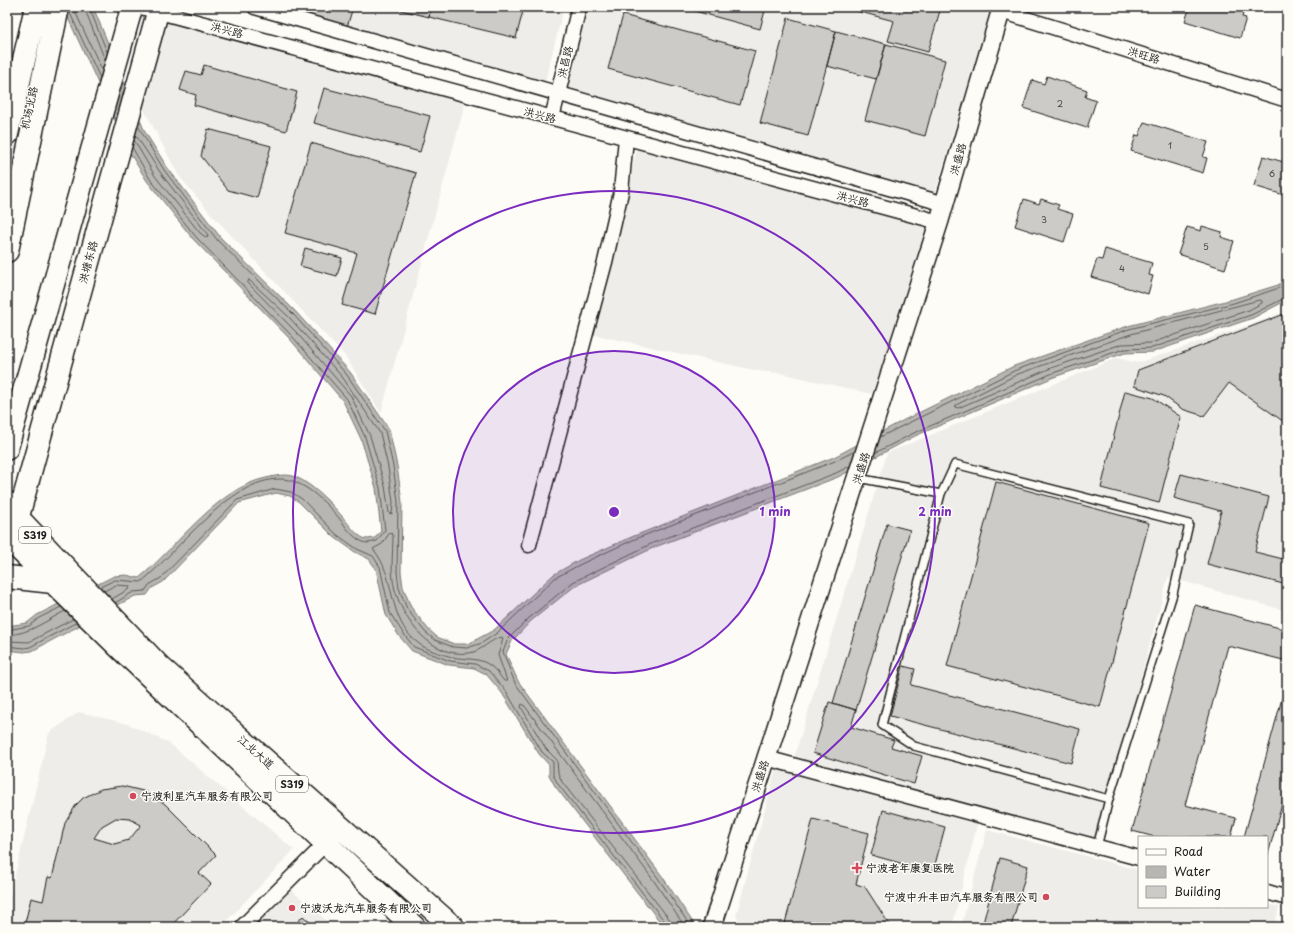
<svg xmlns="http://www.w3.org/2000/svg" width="1294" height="934" viewBox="0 0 1294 934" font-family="'Playpen Sans','LXGW WenKai TC',sans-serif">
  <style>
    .built { fill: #eeede9 }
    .water { fill: #b7b6b2; stroke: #797876 }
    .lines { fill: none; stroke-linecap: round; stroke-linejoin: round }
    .shore { stroke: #5a5a58; stroke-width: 1 }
    .building { fill: #cccbc8; stroke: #1c1c1c; fill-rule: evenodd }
    .service-casing { stroke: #1c1c1c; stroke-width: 10 }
    .minor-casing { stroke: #1c1c1c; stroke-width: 17 }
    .tertiary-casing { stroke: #1c1c1c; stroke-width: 21 }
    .secondary-casing { stroke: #1c1c1c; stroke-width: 24 }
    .primary-casing { stroke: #1c1c1c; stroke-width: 25 }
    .trunk-casing { stroke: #1c1c1c; stroke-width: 25 }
    .service { stroke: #fdfcf7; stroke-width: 7 }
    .minor { stroke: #fdfcf7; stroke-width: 14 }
    .tertiary { stroke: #fdfcf7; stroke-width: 18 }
    .secondary { stroke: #fdfcf7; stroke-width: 21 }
    .primary { stroke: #fdfcf7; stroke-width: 22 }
    .trunk { stroke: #fdfcf7; stroke-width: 22 }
    .ring { fill: none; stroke: #7b2cbf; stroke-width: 2 }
    .poi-dot { fill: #d1495b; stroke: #fdfcf7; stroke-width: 1.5 }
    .labels { text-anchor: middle; stroke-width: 3; stroke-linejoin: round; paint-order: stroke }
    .number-label { font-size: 9px; fill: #484847 }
    .shield { fill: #fdfcf7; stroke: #605f5e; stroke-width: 1 }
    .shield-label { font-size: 10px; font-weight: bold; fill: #1c1c1c }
    .street-label { font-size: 11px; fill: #1c1c1c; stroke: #fdfcf7 }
    .poi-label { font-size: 11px; font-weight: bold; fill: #1c1c1c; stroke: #fdfcf7; text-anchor: start }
    .centre { fill: #7b2cbf; stroke: #fdfcf7; stroke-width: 2 }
    .ring-label { font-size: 12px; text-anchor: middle; font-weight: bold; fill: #7b2cbf; stroke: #fdfcf7; stroke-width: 3; stroke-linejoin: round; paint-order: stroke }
  </style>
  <rect width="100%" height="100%" fill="#fdfcf7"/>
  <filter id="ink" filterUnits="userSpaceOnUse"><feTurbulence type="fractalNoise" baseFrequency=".025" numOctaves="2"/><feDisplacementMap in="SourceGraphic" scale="8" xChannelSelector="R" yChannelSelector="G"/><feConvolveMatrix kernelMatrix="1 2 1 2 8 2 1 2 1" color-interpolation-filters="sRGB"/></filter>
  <g filter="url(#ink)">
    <path class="built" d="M267 7H564L544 85Z
      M583 7H991L934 196 563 91Z
      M160 17 466 100 381 413 346 357 212 215 179 176 140 102Z
      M637 147 931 226 872 394 780 373 758 371 592 334Z
      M1287 310V611L1168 577 1097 838 920 793 794 758 887 453 1117 358 1137 363 1267 319Z
      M79 712 128 724 169 743 294 850 221 927H7V909L49 733Z
      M776 768 978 821 952 927H743L736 916Z
      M987 830 1139 870V907H1267V904L1279 907 1274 927H961Z
      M290 889 334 927H253Z"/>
    <path class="water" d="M63 7H93L145 132 167 167 221 238 295 311 350 372 389 429 397 466 402 502 401 572 403 587 411 607 428 629 437 637 454 644H468L494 630 553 575 579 560 634 536 834 457 904 420 1014 366 1128 326 1233 299 1278 285 1287 279V300L1253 318 1153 352 1125 353 1054 377 915 436 838 477 655 547 575 586 531 621 512 641 506 654 518 681 662 876 696 927H664L555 786 549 775V765L539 754 502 693 486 674 474 668 449 665 412 651 399 636 386 615 376 569 369 559 355 552 334 537 299 502 290 496 276 493 239 503 163 582 152 588 147 595 135 596 32 651 24 652 7 650V626L27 623 37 615 114 576 126 575 139 578C176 548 217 488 266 478 275 476 286 473 296 477 315 486 333 505 346 521 351 527 358 537 366 539 369 539 373 538 375 538L381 531 376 488 361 439 343 401 289 338 193 239 147 181 131 155Z"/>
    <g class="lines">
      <path class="shore" d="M73 7 102 70
        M84 7 105 60
        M89 7 107 52
        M69 11 100 78
        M138 126 164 170 218 241 293 314 347 375 385 431 393 466 398 502 397 572 399 588 407 609 425 632 435 640 453 647 467 648 482 643 497 633 555 578 581 564 635 539 835 461 855 451
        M134 140 155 176 200 233 207 238 208 235 160 172 137 137H135
        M249 280 289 317 343 378 380 433 388 467 393 502 392 514 389 513 385 486 370 436 351 396 296 332 248 283Z
        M1260 300 1262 301V303L1249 310 1151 343 1122 344 1051 368 958 408 955 407 956 405 1018 374 1131 334Z
        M880 437 1016 370 1129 329 1234 303 1279 288 1287 284
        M875 453 914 433 1053 373 1124 349 1152 348 1251 315 1287 297
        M389 534 391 533 393 535C393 553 390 573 395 590 404 622 432 658 469 653 481 652 490 639 502 637L503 639 498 655 507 681H504C500 676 497 671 492 667 481 657 466 660 452 657 442 654 426 650 418 643 386 619 397 576 373 549L382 544Z
        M100 587 115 580 141 582C178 552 229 479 280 479 303 479 325 502 339 518 346 527 352 537 363 542 367 544 373 542 377 541L385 530 380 488 365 437 347 399 292 336 196 237 150 179 132 147
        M104 591 116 585 130 586 129 589 112 599
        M115 603 133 592 145 591 149 585 161 578 237 500 275 489 291 492 302 499 336 534 357 549 373 556 380 567 390 613 403 633 414 647 450 661 475 664 489 671 506 691 542 752 553 762V775L558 784 666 923 667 927
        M7 630 29 626 39 618 61 607
        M7 635C30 634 45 621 65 611
        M7 641 29 642 73 619
        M7 646 24 648 30 647 77 622
        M672 927 670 920 562 782 558 773 557 760 546 749 521 707 522 704 524 705 654 881 685 927
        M691 927 658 878 515 683 503 652 508 639 528 619 573 582 653 543 836 473 850 466"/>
    </g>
    <path class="building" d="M299 7H353L347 27 297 13Z
      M389 7H431L429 17Z
      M431 7H524L516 38 429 17Z
      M680 7H766L760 29Z
      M842 7H941L928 52 888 41 894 21Z
      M1190 7H1245L1242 17 1246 18 1240 38 1185 21Z
      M623 15 755 51 740 105 608 69Z
      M788 18 836 31 808 136 760 123Z
      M836 31 886 44 876 79 827 66Z
      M886 44 945 60 925 136 865 120Z
      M204 65 297 92 286 131 194 105 196 95 180 90 186 71 201 75Z
      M1047 76 1087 90 1085 97 1096 101 1087 128 1023 108 1032 80 1044 84Z
      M324 88 430 116 420 152 314 123Z
      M1144 122 1208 142 1203 157 1207 158 1203 173 1131 151 1136 135 1139 136Z
      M208 129 271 146 257 198 228 190 201 156Z
      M311 143 416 173 375 314 342 305 357 253 285 233Z
      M1263 156 1287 163V196L1254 186Z
      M1024 199 1039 204 1041 199 1059 205 1057 209 1073 214 1064 242 1015 226Z
      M1202 226 1222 232 1221 237 1234 241 1225 269 1178 254 1187 227 1201 231Z
      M305 248 342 258 337 276 300 266Z
      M1105 249 1152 263 1149 275 1153 276 1148 294 1091 277 1097 259 1102 260Z
      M1287 313V424L1229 383 1204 416 1182 409 1164 396 1134 386 1138 370Z
      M1125 391 1153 398 1181 417 1159 503 1101 488Z
      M1181 474 1269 497 1255 552 1287 560V585L1207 564 1221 511 1174 498Z
      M996 482 1149 523 1100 707 947 666Z
      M887 524 910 530 856 710 833 703Z
      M1195 605 1287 630V661L1228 646 1185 805 1236 818 1231 837H1155L1132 831Z
      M903 666 915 669 911 685 1080 729 1071 763 890 716Z
      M1287 680V786L1267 858V837H1244Z
      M829 702 856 710 851 727 894 740 891 747 922 756 914 784 813 753Z
      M122 786 143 791 156 797 166 805 216 855 199 873 211 884 170 927H24L31 898 43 901 48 877 52 878 65 823 76 805 83 798 101 789ZM116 818 130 819 141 825 129 840 114 844 94 838 102 826Z
      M883 810 945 827 933 872 871 855Z
      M813 819 869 833 856 884 865 887 891 927H784Z
      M1000 858 1028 866 1011 927H982Z
      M303 916 315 927H293Z"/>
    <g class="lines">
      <defs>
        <path id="service" d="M955 464 1189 524 1173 594 1109 799 914 746 882 725 941 494Z
          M858 478 941 494
          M1097 847 1109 799"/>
        <path id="minor" d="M141 7 939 222
          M255 7 945 204
          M1001 11 1287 100
          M552 118 579 7
          M529 545 605 262 621 192 626 138
          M766 758 1139 858
          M1267 892 1287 898
          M242 927 326 843"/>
        <path id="tertiary" d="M712 927 939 222 1002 7"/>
        <path id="secondary" d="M7 449 132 7
          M18 518 159 7"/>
        <path id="primary" d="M7 503 18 518 160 667 453 927
          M7 537 119 647 414 927
          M7 577 53 582"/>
        <path id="trunk" d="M7 134 36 7
          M7 251 58 7"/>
      </defs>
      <use href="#service" class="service-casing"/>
      <use href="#minor" class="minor-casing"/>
      <use href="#tertiary" class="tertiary-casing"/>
      <use href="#secondary" class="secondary-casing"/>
      <use href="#primary" class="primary-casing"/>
      <use href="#trunk" class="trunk-casing"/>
      <use href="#service" class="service"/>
      <use href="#minor" class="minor"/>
      <use href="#tertiary" class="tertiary"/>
      <use href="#secondary" class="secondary"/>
      <use href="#primary" class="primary"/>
      <use href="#trunk" class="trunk"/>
    </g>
  </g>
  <circle cx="614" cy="512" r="161" fill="#7b2cbf" fill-opacity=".12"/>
  <g class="ring">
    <circle cx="614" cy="512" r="161"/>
    <circle cx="614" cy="512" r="321"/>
  </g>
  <g class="poi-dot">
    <circle cx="133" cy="796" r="4"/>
    <path d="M855 862h4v4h4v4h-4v4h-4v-4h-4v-4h4z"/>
    <circle cx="1046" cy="897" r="4"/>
    <circle cx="292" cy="908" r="4"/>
  </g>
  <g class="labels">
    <g class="number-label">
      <text x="1060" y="107">2</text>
      <text x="1170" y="149">1</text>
      <text x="1272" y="177">6</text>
      <text x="1044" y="223">3</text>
      <text x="1206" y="250">5</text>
      <text x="1122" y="272">4</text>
    </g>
    <g class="shield">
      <rect x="19" y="527" width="32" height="16" rx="3"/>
      <rect x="276" y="776" width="32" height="16" rx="3"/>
    </g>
    <g class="shield-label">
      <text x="35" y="539">S319</text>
      <text x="292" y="788">S319</text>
    </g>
    <g class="street-label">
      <text transform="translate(227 30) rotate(15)" y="4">洪兴路</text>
      <text transform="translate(1144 55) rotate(17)" y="4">洪旺路</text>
      <text transform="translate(565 62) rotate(-76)" y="4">洪昌路</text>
      <text transform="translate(29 108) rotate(-78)" y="4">机场北路</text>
      <text transform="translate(540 115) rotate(15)" y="4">洪兴路</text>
      <text transform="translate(958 159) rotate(-74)" y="4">洪盛路</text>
      <text transform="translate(853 199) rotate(15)" y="4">洪兴路</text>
      <text transform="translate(88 262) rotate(-75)" y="4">洪塘东路</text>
      <text transform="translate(861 468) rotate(-72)" y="4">洪盛路</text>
      <text transform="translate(256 752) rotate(42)" y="4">江北大道</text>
      <text transform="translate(760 776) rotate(-72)" y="4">洪盛路</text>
    </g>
    <g class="poi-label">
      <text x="141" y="800">宁波利星汽车服务有限公司</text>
      <text x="866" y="872">宁波老年康复医院</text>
      <text x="1038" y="901" text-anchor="end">宁波中升丰田汽车服务有限公司</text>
      <text x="300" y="912">宁波沃龙汽车服务有限公司</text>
    </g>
  </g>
  <circle cx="614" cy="512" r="6" class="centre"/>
  <g class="ring-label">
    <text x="775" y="516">1 min</text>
    <text x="935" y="516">2 min</text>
  </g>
  <rect width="1294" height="934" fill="none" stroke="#fdfcf7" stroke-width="24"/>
  <rect x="12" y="12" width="1270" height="910" fill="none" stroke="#1c1c1c" stroke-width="1.5" filter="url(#ink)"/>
  <rect x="1138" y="836" width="130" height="72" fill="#fdfcf7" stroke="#a3a29f"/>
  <rect x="1146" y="849" width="20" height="6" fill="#fdfcf7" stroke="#a3a29f"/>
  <text x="1174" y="856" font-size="12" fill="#1c1c1c">Road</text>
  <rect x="1146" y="866" width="20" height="12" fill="#b7b6b2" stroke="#a3a29f"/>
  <text x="1174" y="876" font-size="12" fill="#1c1c1c">Water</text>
  <rect x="1146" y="886" width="20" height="12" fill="#cccbc8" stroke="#a3a29f"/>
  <text x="1174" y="896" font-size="12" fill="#1c1c1c">Building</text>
</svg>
